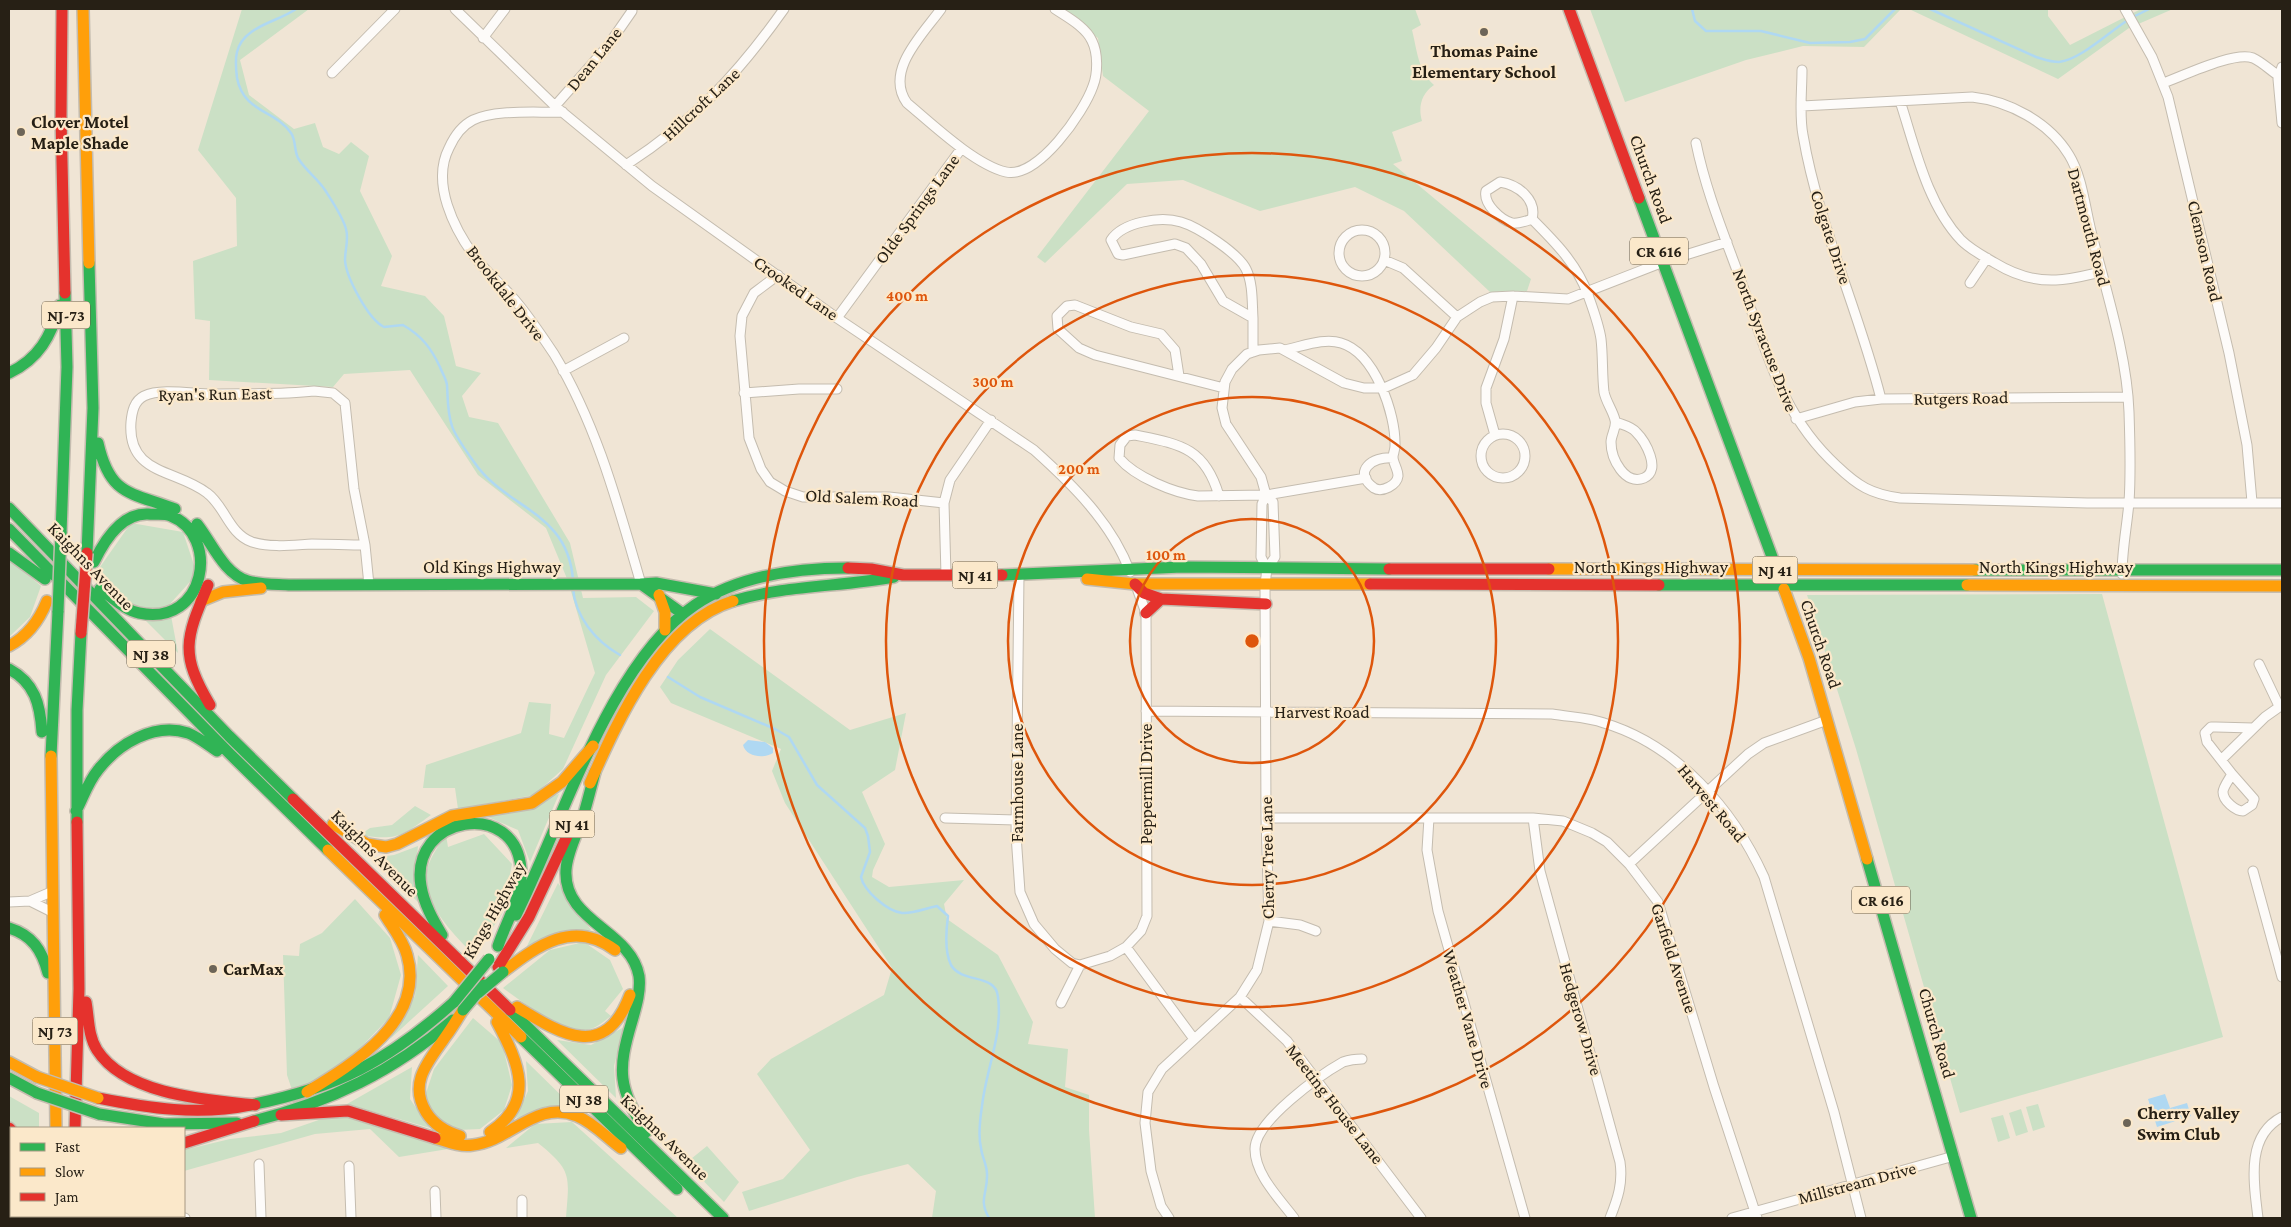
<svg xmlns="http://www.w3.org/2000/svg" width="2291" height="1227" viewBox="0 0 2291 1227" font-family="'Crimson Pro',serif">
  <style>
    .green { fill: #cbe0c5 }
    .water { fill: #afd8f2 }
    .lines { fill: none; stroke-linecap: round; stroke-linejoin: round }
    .stream { stroke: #afd8f2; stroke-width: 2.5 }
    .street-casing { stroke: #c4bcaf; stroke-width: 11 }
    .fast-casing { stroke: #c4bcaf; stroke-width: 14 }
    .slow-casing { stroke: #c4bcaf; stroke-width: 14 }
    .jam-casing { stroke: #c4bcaf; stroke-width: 14 }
    .street { stroke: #fdfbf9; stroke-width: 9 }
    .fast { stroke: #30b455; stroke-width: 11 }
    .slow { stroke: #ff9f0a; stroke-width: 11 }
    .jam { stroke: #e5322d; stroke-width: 11 }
    .fast-bridge-casing { stroke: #c4bcaf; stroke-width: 14; stroke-linecap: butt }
    .slow-bridge-casing { stroke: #c4bcaf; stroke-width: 14; stroke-linecap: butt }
    .jam-bridge-casing { stroke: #c4bcaf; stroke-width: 14; stroke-linecap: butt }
    .fast-bridge { stroke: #30b455; stroke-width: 11 }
    .slow-bridge { stroke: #ff9f0a; stroke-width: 11 }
    .jam-bridge { stroke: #e5322d; stroke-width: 11 }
    .ring { fill: none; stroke: #de560c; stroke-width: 2.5 }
    .poi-dot { fill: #6d6558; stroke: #fbe8ca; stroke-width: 2 }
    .labels { text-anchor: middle; stroke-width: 4.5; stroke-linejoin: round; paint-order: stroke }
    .shield { fill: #fbe8ca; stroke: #675c4b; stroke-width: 1 }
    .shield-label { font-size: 16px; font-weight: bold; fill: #272015 }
    .poi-label { font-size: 18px; font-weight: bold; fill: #272015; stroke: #fbe8ca; text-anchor: start }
    .street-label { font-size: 18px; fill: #272015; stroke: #fbe8ca }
    .centre { fill: #de560c; stroke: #fbe8ca; stroke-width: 2.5 }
    .ring-label { font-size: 15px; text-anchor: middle; font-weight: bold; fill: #de560c; stroke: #fbe8ca; stroke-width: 4.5; stroke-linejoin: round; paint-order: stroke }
  </style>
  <rect width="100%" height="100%" fill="#f0e5d5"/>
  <path class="green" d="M242 9H309L240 60 249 95 294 129 315 123 323 147 339 154 351 142 369 156 360 191 392 256 381 286 425 296 444 316 456 366 481 373 462 396 469 417 498 423 570 543 583 598 636 597 654 611 606 675 563 769 534 795 458 809 455 788H423L426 765 521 733 529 702 551 704 549 734 564 738 595 673 568 581 546 528 478 475 410 370 344 374 333 387 209 380 210 321 195 319 193 261 237 246 236 198 198 150Z
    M1057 9H1415L1421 25 1412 30C1417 50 1418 71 1434 85 1421 94 1418 107 1422 121L1392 132 1402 161 1393 164 1531 279 1527 291 1490 292 1404 211 1355 187 1260 211 1183 180 1127 184 1045 263 1037 257 1149 111 1103 76 1098 38Z
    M1590 9H1901L1864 47 1803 46 1746 60 1625 102Z
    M1909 9H2048V16L2070 45 2141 9H2173L2129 28 2058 79Z
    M131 523 183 532 197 574 169 605 178 653 100 575V567Z
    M9 559 41 586 30 617 9 637Z
    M2102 594 2223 1037 1960 1113 1856 749 1807 595Z
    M710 629 850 730 906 713 895 770 862 792 885 844 873 870 872 877 889 887 964 880 944 904 947 919 998 955 1033 1022 1028 1044 1068 1049 1065 1087 1089 1095V1130L1095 1218H932L936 1191 908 1164 857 1177 749 1211 742 1192 783 1179 810 1150 757 1074 771 1059 884 995 892 968 785 803 772 771 781 749 671 703 660 687 678 660Z
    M559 794 530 862 518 830 481 814Z
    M415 806 431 815C402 836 397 841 360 835L370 828 392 825Z
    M484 834 512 864 502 914 474 955C455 936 428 909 426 880 425 865 437 847 446 835L448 847Z
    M418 846 414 886 418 902 371 858 394 855Z
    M558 883 591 930 526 948Z
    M355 899 390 938 401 975 389 1018 341 1068 293 1093 287 1075 283 955 299 956 300 944 322 933Z
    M584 942 610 960 623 989 605 1011 611 1016C603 1022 595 1030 583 1030 560 1030 522 1002 503 988L550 950Z
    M418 955 448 986 390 1039 415 996Z
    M473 1018 502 1043 512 1085 504 1110 480 1129 458 1130 438 1121 425 1096 434 1069Z
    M624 1027 614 1066 616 1098 557 1040 591 1045Z
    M526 1061 573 1107 516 1118 528 1091Z
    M412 1067 410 1099 430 1128 347 1104Z
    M9 1096 39 1113V1128H12L9 1126Z
    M2038 1104 2045 1127 2033 1131 2026 1107Z
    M2021 1109 2028 1132 2016 1136 2009 1113Z
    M339 1113 454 1148 399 1157 370 1129 315 1134 184 1171V1150L230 1139 281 1133Z
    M2003 1115 2010 1138 1998 1142 1991 1118Z
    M572 1122 678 1218H566C569 1176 573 1171 538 1143L506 1148 535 1124Z
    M707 1146 739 1182 724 1202 686 1163Z"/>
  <path class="water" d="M748 740 765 742 773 748V753C764 759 746 757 743 745Z
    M2165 1094 2170 1108 2187 1103 2191 1116 2157 1127 2148 1099Z"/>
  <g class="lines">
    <path class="stream" d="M296 9C278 22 243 26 237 52 235 60 236 70 237 78 244 113 274 109 291 133 296 140 294 150 298 158 305 170 317 178 325 190 332 201 343 217 346 229 349 239 345 250 345 260 346 277 368 319 384 327L403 325C422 336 431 348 440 367 442 373 446 378 447 385 448 399 447 411 452 426 455 436 467 452 474 462 506 509 568 511 573 580
      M1692 9 1695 21 1706 31H1761L1810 43 1850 42 1865 39 1895 9
      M1930 9 2036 57C2043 59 2051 62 2059 62 2080 60 2109 32 2128 20
      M2133 17 2149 9
      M573 588C575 616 595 641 620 655
      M668 677 700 697 775 729 789 737 817 785 865 828 868 836 870 852 861 877C864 891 887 911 902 913 912 914 927 908 937 906L948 916C946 931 944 951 951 965 962 984 996 973 998 997 1003 1035 986 1069 982 1106 980 1119 978 1136 981 1148 982 1157 987 1165 987 1174 988 1193 978 1199 989 1218"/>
    <defs>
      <path id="street" d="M455 9 555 106 652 186 837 318 1034 450C1072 484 1112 523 1130 572
        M941 9C923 34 884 71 907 103 931 123 975 165 1006 172 1038 179 1084 112 1093 86 1098 73 1098 53 1092 41 1086 27 1067 17 1055 9
        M2125 9 2152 57 2168 97 2229 353 2247 445 2252 502
        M483 38 505 9
        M2282 67 2278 79 2282 123
        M1802 70C1802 91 1799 115 1803 135 1818 224 1859 311 1881 399
        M332 73 395 9
        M2163 83C2183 76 2234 51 2253 58 2262 62 2271 71 2279 76
        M1900 101C1915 147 1927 204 1961 240 1971 250 1983 256 1995 263 2013 274 2035 281 2056 280 2071 280 2087 275 2101 272
        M555 106 607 47 632 11
        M1802 106 1972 97C2009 101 2049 122 2069 155 2082 176 2085 207 2091 231 2105 288 2127 354 2129 412 2130 441 2131 473 2129 502 2127 526 2122 550 2122 574
        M563 112C537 113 496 109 473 120 461 126 454 137 449 148 431 183 454 229 475 257 486 272 502 285 514 299 528 315 542 336 554 354 597 425 618 505 641 584
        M1696 143C1706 192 1725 237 1742 284 1767 352 1781 415 1837 466 1858 486 1871 494 1900 498L2087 503H2282
        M626 165C694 121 738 74 784 9
        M1532 219C1526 221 1519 224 1512 223 1501 220 1483 204 1486 191L1500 182C1519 185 1537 200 1532 219 1555 242 1577 264 1588 295 1593 309 1599 325 1601 339 1603 356 1602 375 1604 392 1606 402 1613 411 1615 420 1617 427 1611 435 1611 442 1611 459 1625 486 1644 478 1662 470 1645 441 1636 432 1631 426 1623 425 1616 422
        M1339 253a23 23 0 1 1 46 0a23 23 0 1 1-46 0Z
        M1384 260 1403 268 1457 317
        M778 275 754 293 742 316 740 336 749 438 761 469 770 482 785 491 803 497H889L944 503
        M1970 283 1987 258
        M837 318 961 149
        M1253 318C1252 302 1253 283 1246 269 1238 253 1198 227 1181 222 1160 216 1123 222 1111 240L1118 254 1123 255 1175 244 1186 248 1201 264 1223 301 1253 318V352
        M1284 350C1301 347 1324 337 1341 343 1375 353 1396 414 1395 446 1395 450 1393 454 1393 457 1393 463 1398 469 1398 476 1397 485 1382 493 1374 488 1352 472 1372 456 1393 458
        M563 371 624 338
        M1179 376 1175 350 1161 334 1131 327 1075 305 1067 306 1057 316 1058 329 1079 348 1095 355 1224 388
        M314 391 333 393 345 403 354 489 365 545C347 545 330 544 312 544 293 545 271 548 252 542 229 534 225 506 207 493 176 469 127 475 131 422 132 412 134 401 144 396 161 388 193 394 212 394 245 393 280 395 314 391Z
        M744 393 799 389H837
        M1796 419 1855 402 1881 399 2128 397
        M1481 456a22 22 0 1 1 44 0a22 22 0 1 1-44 0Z
        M1495 435 1486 403V388L1504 339 1513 296
        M1266 495 1262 504 1261 557 1267 569
        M1219 496C1205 447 1179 444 1135 435L1127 436 1120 445 1119 458C1135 477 1174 493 1198 496L1266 495 1366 478
        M365 545 369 585
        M946 575 944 503 950 480 991 420
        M1019 575 1016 835 1020 892 1034 924 1055 949 1072 963 1080 965 1110 956 1126 947 1141 931 1147 916 1146 613 1138 591
        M2259 664 2279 706
        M1146 711 1552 714C1569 717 1588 717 1604 723 1677 745 1733 809 1764 877L1834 1112 1861 1218
        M2221 760 2265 717 2282 705
        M2232 774 2207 742 2205 733 2211 727H2216L2253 728
        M2232 774 2254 799 2252 805 2243 811C2236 811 2223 801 2223 792 2223 787 2230 778 2232 774Z
        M945 818 1016 820
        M1266 818H1533L1563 821 1592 833 1607 842 1629 864 1658 902 1714 1087 1757 1218
        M1429 818 1427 850 1438 911 1525 1218
        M1533 818 1540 871 1620 1162C1623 1183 1618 1198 1610 1218
        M1629 864 1748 754 1764 743 1827 720
        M2253 871 2282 977
        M30 901 52 912
        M9 902 30 901 51 892
        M1269 921 1300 925 1316 931
        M1126 947 1194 1039
        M1240 997 1287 1041 1421 1218
        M1061 1003 1080 965
        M259 1164 261 1218
        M349 1166 351 1218
        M435 1191 436 1218
        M522 1200V1218
        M178 1216 185 1218
        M1169 1218 1161 1206 1151 1171 1145 1123 1148 1092 1162 1069 1240 997 1257 970 1269 921 1266 818 1265 584 1267 569 1275 557 1273 502 1266 495 1261 477 1226 424 1222 408 1225 382 1232 369 1247 354 1259 350 1280 348 1344 383 1364 388H1384L1413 375 1436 348 1457 317 1480 302 1492 297 1513 296 1568 299 1663 262 1727 242
        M1294 1218C1280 1199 1255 1175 1255 1149 1255 1121 1320 1075 1343 1062 1349 1060 1356 1059 1362 1059
        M1732 1218 1954 1156
        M2258 1218C2254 1184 2245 1136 2282 1117"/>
      <path id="fast" d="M1639 198 1784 589
        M9 373C39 359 51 336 60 305
        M98 443C110 496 130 492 175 509
        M9 508 229 736 293 799
        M197 524C212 543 224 574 248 581 262 585 277 584 291 585
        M9 529 230 754 328 850
        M61 533 67 367 65 293
        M9 553 45 579
        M87 553 93 408 89 263
        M94 562C104 541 121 513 148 514 155 515 165 513 171 516 220 535 207 627 139 613 124 610 112 597 100 589
        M1975 570H2282
        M1002 575 1182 567 1389 569
        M641 584 656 583 716 594
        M291 585 641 584 683 614
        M1659 585H1967
        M733 601C786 585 840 587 894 577
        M9 669C35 683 40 704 42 732
        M51 756 58 611
        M595 772C591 788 587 804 582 820 576 836 567 853 566 870 563 922 631 930 639 976 641 991 636 1007 632 1021 617 1071 618 1087 646 1132
        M76 811C83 798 88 782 98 770 118 744 154 722 188 733 198 737 208 745 217 751
        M77 822V710L81 633
        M1867 859 1971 1218
        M516 915C562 824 609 663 695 605 738 576 797 568 848 568
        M9 928C32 935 42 950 48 973
        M442 935C433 920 424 904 421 886 409 815 516 798 521 869 523 895 506 922 498 946
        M510 1010 723 1218
        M521 1037 677 1189
        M9 1078 37 1093
        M250 1105C337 1088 388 1061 454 1002
        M99 1114 164 1124 237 1123
        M254 1121C330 1102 394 1071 453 1020"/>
      <path id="slow" d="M83 9 89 263
        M1549 569 1975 570
        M1087 579 1135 584H1370
        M1967 585 2282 586
        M1784 589 1809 658 1867 859
        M659 595 665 612V630
        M201 601 223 592 261 588
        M9 646C28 636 39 621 47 601
        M51 756 56 1128
        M590 783C618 720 661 623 733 601
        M333 824 367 844 386 847 397 844 452 816 532 803 562 782 593 746
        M328 850 521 1037
        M503 972C538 945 574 919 615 950
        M517 1007C561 1034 605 1062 630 995
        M9 1062 37 1077
        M307 1092C353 1064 426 1020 407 955 403 940 393 928 385 915
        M490 1132C536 1102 519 1063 497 1022
        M460 1136C446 1132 434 1125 426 1112 408 1082 429 1061 446 1036 452 1028 457 1019 463 1010
        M435 1138C448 1142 460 1147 473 1145 510 1141 537 1099 577 1116 594 1123 607 1138 621 1148
        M49 1216V1218"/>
      <path id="jam" d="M62 9 61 118 65 293
        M1569 9 1639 198
        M848 568 871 569 903 575H1002
        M1389 569H1549
        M1135 584 1144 593 1161 599 1266 604
        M1370 584 1659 585
        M208 585C186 638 179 653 210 705
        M1146 613 1161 599
        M293 799 510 1010
        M498 967 529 917 570 830
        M86 1002C89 1018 88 1036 97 1050 126 1095 207 1100 255 1105
        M98 1098C148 1108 199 1116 250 1105
        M281 1115 348 1111 435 1138
        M9 1128 11 1130
        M75 1128 79 989 77 822
        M184 1143 254 1121
        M73 1216V1218
        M94 1218 95 1216"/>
    </defs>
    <use href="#street" class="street-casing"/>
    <use href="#fast" class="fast-casing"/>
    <use href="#slow" class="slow-casing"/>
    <use href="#jam" class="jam-casing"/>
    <use href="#street" class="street"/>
    <use href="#fast" class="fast"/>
    <use href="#slow" class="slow"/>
    <use href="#jam" class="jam"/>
    <defs>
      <path id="fast-bridge" d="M58 611 61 533
        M478 993 503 972
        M454 1002 489 959
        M463 1010 484 985
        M37 1093 99 1114"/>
      <path id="slow-bridge" d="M37 1077 98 1098"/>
      <path id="jam-bridge" d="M81 633 87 553"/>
    </defs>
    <use href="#fast-bridge" class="fast-bridge-casing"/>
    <use href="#slow-bridge" class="slow-bridge-casing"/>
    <use href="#jam-bridge" class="jam-bridge-casing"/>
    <use href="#fast-bridge" class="fast-bridge"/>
    <use href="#slow-bridge" class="slow-bridge"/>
    <use href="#jam-bridge" class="jam-bridge"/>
  </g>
  <g class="ring">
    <circle cx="1252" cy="641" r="122"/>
    <circle cx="1252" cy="641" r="244"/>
    <circle cx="1252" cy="641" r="366"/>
    <circle cx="1252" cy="641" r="488"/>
  </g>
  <g class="poi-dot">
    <circle cx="1484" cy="32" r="5"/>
    <circle cx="21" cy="132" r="5"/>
    <circle cx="213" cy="969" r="5"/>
    <circle cx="2127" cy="1123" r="5"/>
  </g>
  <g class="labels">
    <g class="shield">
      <rect x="1630" y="237.5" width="58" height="27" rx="4"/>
      <rect x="42" y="301.5" width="48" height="27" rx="4"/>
      <rect x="1752.5" y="556.5" width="45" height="27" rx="4"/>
      <rect x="952.5" y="561.5" width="45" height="27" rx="4"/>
      <rect x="127" y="640.5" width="48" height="27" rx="4"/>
      <rect x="549.5" y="810.5" width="45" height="27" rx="4"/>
      <rect x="1852" y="886.5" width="58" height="27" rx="4"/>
      <rect x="32.5" y="1017.5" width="45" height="27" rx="4"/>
      <rect x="560" y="1085.5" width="48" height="27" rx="4"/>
    </g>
    <g class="shield-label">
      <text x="1659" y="257">CR 616</text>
      <text x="66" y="321">NJ-73</text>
      <text x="1775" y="576">NJ 41</text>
      <text x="975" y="581">NJ 41</text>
      <text x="151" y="660">NJ 38</text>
      <text x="572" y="830">NJ 41</text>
      <text x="1881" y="906">CR 616</text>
      <text x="55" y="1037">NJ 73</text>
      <text x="584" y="1105">NJ 38</text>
    </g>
    <g class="poi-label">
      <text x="1484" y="57" text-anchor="middle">Thomas Paine<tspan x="1484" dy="21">Elementary School</tspan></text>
      <text x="31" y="128">Clover Motel<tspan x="31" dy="21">Maple Shade</tspan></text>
      <text x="223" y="975">CarMax</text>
      <text x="2137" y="1119">Cherry Valley<tspan x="2137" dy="21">Swim Club</tspan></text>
    </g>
    <g class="street-label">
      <text transform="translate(594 59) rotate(-51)" y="6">Dean Lane</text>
      <text transform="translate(701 104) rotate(-43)" y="6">Hillcroft Lane</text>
      <text transform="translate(1651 179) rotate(70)" y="6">Church Road</text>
      <text transform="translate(917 209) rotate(-54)" y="6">Olde Springs Lane</text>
      <text transform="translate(2089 227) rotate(75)" y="6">Dartmouth Road</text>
      <text transform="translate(1831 237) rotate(72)" y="6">Colgate Drive</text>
      <text transform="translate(2205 251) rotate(77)" y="6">Clemson Road</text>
      <text transform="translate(796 288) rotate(35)" y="6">Crooked Lane</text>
      <text transform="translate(506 293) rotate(52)" y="6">Brookdale Drive</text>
      <text transform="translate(1765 340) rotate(69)" y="6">North Syracuse Drive</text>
      <text transform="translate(215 394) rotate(-1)" y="6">Ryan's Run East</text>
      <text transform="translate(1961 398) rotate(-1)" y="6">Rutgers Road</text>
      <text transform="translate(862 498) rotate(3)" y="6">Old Salem Road</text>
      <text transform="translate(91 566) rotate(46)" y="6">Kaighns Avenue</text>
      <text x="492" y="573">Old Kings Highway</text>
      <text x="1651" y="573">North Kings Highway</text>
      <text x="2056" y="573">North Kings Highway</text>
      <text transform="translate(1821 644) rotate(71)" y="6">Church Road</text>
      <text x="1322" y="718">Harvest Road</text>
      <text transform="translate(1017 783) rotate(-90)" y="6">Farmhouse Lane</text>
      <text transform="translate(1146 784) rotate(-90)" y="6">Peppermill Drive</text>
      <text transform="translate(1712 803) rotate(50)" y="6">Harvest Road</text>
      <text transform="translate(375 853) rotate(45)" y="6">Kaighns Avenue</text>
      <text transform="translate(1267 858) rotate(-91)" y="6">Cherry Tree Lane</text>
      <text transform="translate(494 910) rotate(-60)" y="6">Kings Highway</text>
      <text transform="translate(1674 958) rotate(72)" y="6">Garfield Avenue</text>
      <text transform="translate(1468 1019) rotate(74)" y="6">Weather Vane Drive</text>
      <text transform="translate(1581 1019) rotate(74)" y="6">Hedgerow Drive</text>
      <text transform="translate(1937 1033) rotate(74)" y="6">Church Road</text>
      <text transform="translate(1335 1104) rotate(52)" y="6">Meeting House Lane</text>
      <text transform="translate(665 1137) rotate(44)" y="6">Kaighns Avenue</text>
      <text transform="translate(1857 1183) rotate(-15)" y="6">Millstream Drive</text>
    </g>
  </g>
  <circle cx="1252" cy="641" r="8" class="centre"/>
  <g class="ring-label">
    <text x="907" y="301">400 m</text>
    <text x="993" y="387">300 m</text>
    <text x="1079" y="474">200 m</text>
    <text x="1166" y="560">100 m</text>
  </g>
  <rect width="2291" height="1227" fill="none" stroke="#272015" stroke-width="20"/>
  <rect x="10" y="1127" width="175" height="90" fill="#fbe8ca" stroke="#a69882"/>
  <rect x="20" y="1143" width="25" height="8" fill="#30b455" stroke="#a69882"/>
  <text x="55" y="1152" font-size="15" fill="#272015">Fast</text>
  <rect x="20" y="1168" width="25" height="8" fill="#ff9f0a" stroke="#a69882"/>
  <text x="55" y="1177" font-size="15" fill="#272015">Slow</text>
  <rect x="20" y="1193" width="25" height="8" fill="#e5322d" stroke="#a69882"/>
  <text x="55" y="1202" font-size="15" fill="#272015">Jam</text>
</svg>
